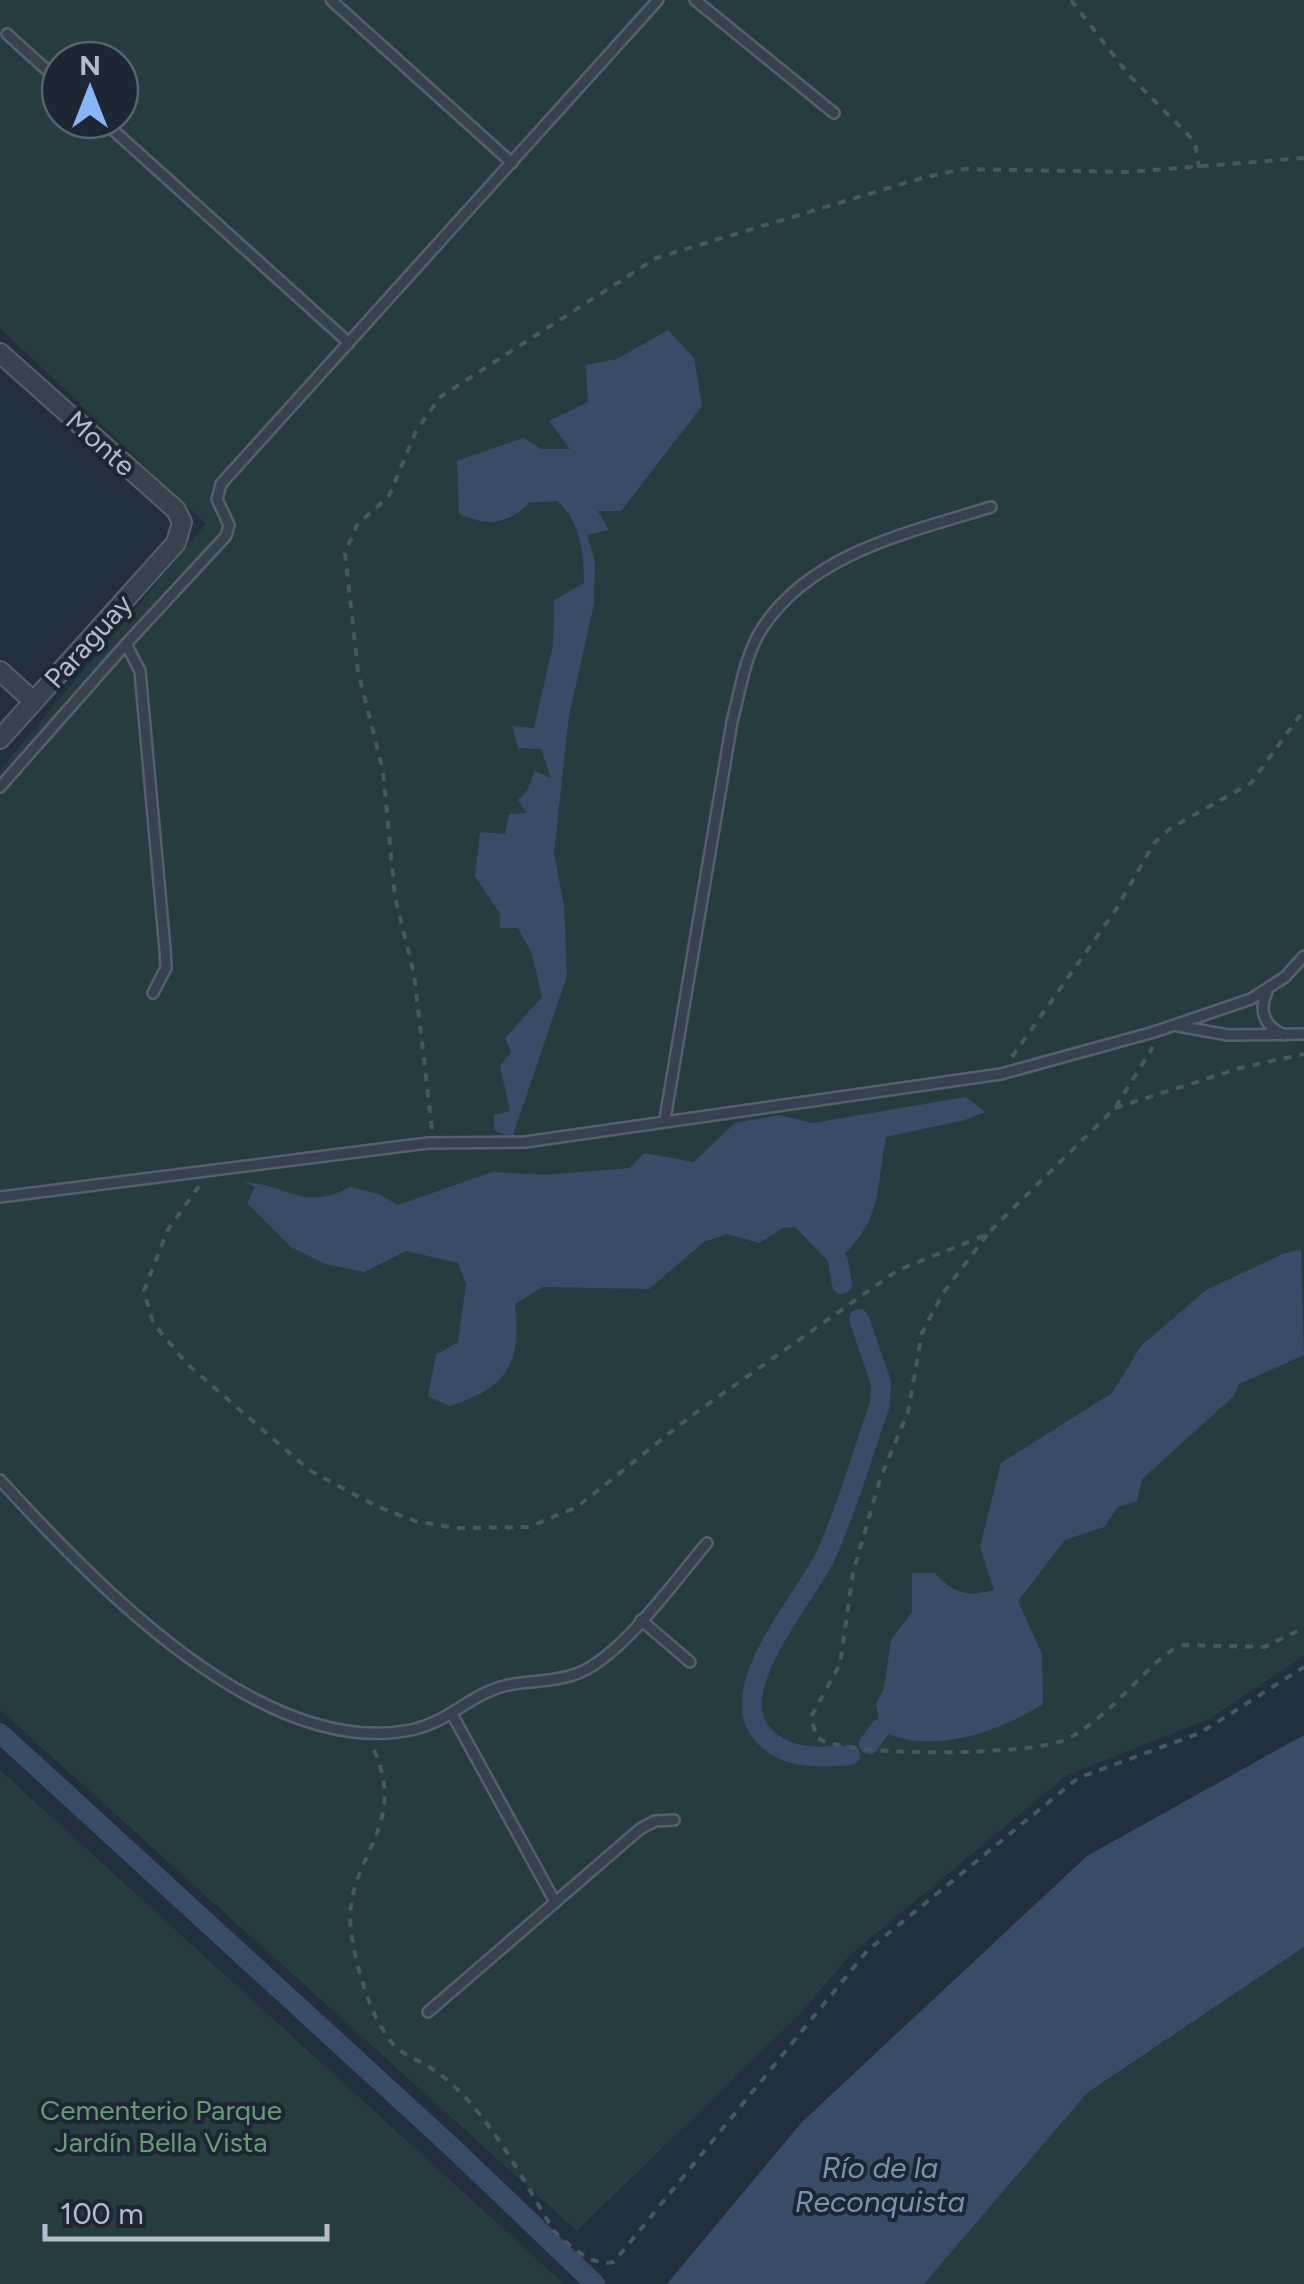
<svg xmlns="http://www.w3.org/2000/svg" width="1304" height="2284" viewBox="0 0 1304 2284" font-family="Figtree,sans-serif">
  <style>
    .green { fill: #263c3f; fill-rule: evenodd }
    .water { fill: #394c67 }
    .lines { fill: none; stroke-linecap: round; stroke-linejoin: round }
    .canal { stroke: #394c67; stroke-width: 20 }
    .service-casing { stroke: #565f6c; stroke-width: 14 }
    .minor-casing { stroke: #565f6c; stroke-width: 22 }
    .path { stroke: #44595c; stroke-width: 4; stroke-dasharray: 8 8; stroke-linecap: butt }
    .service { stroke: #38414e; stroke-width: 9 }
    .minor { stroke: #38414e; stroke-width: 18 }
    .labels { text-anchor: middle; stroke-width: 8; stroke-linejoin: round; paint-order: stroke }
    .street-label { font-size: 28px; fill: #b4bcc9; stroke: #1d2633 }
    .park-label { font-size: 28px; fill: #6b9a76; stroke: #1d2633 }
    .water-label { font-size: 30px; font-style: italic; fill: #7c92b1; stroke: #1d2633 }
  </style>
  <rect width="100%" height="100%" fill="#242f3e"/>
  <path class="green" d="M0 0H1304V1656L1209 1719 1067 1775 850 1955 802 2012 577 2231 0 1710V770L206 524 0 328ZM60 60H120V120H60Z
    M0 1770 564 2284H0Z
    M1304 1947V2284H924L1087 2093Z"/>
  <path class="water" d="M668 330 694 358 702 406 621 511H598L609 530 587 535 595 561 594 604 569 716 554 853 564 905 567 976 512 1138 494 1130V1115L510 1111 500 1066 511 1052 505 1038 542 997 532 954 518 928H500V914L475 876 480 832 505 834 509 814 527 813 518 800 527 791 535 771 551 778 541 749 518 748 512 726 534 728 553 645 554 600 584 583C584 553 580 520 557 501L529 503C506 526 487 526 459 514L457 461 523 438 542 449H570L549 421 588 402 586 365 617 359Z
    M966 1097 985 1112 965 1120 886 1137C875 1196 883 1217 838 1261H828L795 1227 783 1228 759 1243 727 1234 704 1242 649 1289 543 1287 515 1304C522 1364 507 1388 449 1406L428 1396 436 1355 458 1342 466 1284 458 1263 406 1251 364 1272 325 1264 291 1247 247 1203 255 1187 244 1182C290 1185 302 1212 350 1187L379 1194 398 1205 492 1172 546 1175 630 1168 644 1153 694 1162 735 1123 779 1115 813 1123Z
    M1301 1250 1304 1355 1239 1384 1234 1396 1142 1479 1137 1501 1118 1507 1104 1527 1065 1540 1018 1601 1042 1654 1043 1704C1001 1731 926 1758 880 1729L876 1703 884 1688 891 1640 912 1612V1573H935C954 1594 966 1597 994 1590L980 1547 1001 1463 1112 1393 1141 1346 1206 1290 1285 1253Z
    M1304 1735V1947L1087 2093 924 2284H667L802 2122 1087 1856Z"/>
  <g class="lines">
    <path class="canal" d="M838 1261 842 1284
      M0 1733 454 2149 595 2284
      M869 1744 880 1729
      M850 1755C817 1758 782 1760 760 1731 726 1686 805 1599 826 1555 848 1507 862 1454 880 1404L881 1383 859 1319"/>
    <defs>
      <path id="service" d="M331 0 512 163
        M695 0 834 113
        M7 34 60 82
        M102 120 349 343
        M0 787 126 644
        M1267 992C1258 1011 1265 1028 1285 1035
        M153 993 166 968 165 949 140 671 126 644 226 536 229 525 217 499 221 484 658 0
        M1178 1026 1228 1035 1304 1034
        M665 1119 732 722C740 691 745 654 763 627 813 552 911 532 991 507
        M0 1197 428 1143 525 1142 1001 1074 1154 1032 1251 999 1285 977 1304 956
        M0 1480C92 1580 260 1760 411 1730 447 1722 462 1702 492 1690 519 1679 546 1684 573 1675 619 1661 675 1580 707 1543
        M641 1620 690 1662
        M453 1716 554 1900
        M428 2012 640 1829 655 1821 674 1820"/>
      <path id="minor" d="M0 353 176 510 182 522 176 543 0 739
        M0 671 33 701"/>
    </defs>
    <use href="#service" class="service-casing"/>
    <use href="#minor" class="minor-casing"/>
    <path class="path" d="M1071 0 1128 74 1195 142 1199 168
      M1012 1057 1117 908 1154 843 1171 828 1251 783 1304 710
      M1115 1108 1240 1068 1304 1054
      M432 1129 414 974 395 897 383 771 358 671 345 553 357 525 389 496 416 431 440 397 656 258 922 178 963 169 1128 172 1304 158
      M199 1186 167 1231 144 1291 153 1323 187 1364 309 1470 376 1506 415 1521 455 1528 529 1527 577 1507 691 1416 898 1270 986 1235 1115 1108 1153 1047
      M987 1235 943 1293 922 1333 908 1412 880 1479 853 1573 840 1664 811 1717 817 1738C848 1758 1033 1756 1067 1739 1109 1718 1135 1677 1172 1650L1183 1645 1264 1647 1304 1628
      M374 1750C411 1833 338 1860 352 1938 358 1973 370 2016 393 2044 402 2055 419 2060 431 2068 451 2081 471 2102 485 2121 511 2155 532 2195 554 2231 569 2246 592 2267 614 2262L867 1951 1078 1778 1200 1733 1304 1667"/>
    <use href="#service" class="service"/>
    <use href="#minor" class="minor"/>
  </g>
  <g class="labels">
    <g class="street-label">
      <text transform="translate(101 443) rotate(42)" y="10">Monte</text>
      <text transform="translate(88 641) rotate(-48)" y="10">Paraguay</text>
    </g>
    <g class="park-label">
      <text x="161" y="2120">Cementerio Parque<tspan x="161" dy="32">Jardín Bella Vista</tspan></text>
    </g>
    <g class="water-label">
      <text x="880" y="2178">Río de la<tspan x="880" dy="34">Reconquista</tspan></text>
    </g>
  </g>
  <g transform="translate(90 90)"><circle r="48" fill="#1d2633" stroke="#59626f" stroke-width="2.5"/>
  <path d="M0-8L18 38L0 25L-18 38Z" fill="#8ab4f8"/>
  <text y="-15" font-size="28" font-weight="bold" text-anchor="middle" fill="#b4bcc9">N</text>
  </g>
  <path d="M45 2224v15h282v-15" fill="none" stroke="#b4bcc9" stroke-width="5"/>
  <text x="60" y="2224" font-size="30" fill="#b4bcc9" stroke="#1d2633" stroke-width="8" paint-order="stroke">100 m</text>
</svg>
